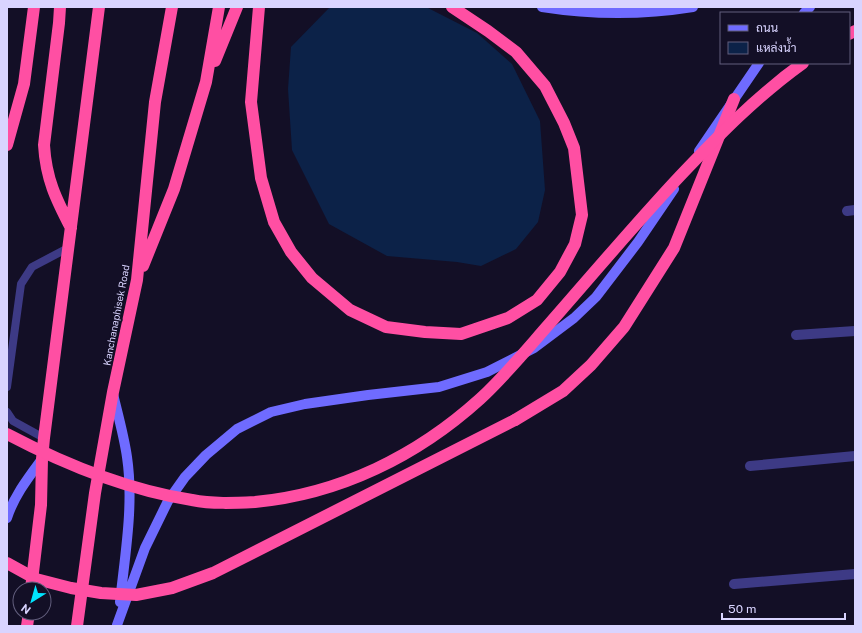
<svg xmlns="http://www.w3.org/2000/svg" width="862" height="633" viewBox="0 0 862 633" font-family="'Public Sans',Sarabun,sans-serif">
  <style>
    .water { fill: #0c2248 }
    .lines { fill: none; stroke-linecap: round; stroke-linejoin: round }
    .lane { stroke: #3d3a85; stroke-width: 8 }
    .street { stroke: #3d3a85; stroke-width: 10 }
    .secondary { stroke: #6f6bff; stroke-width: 10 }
    .highway { stroke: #ff4fa3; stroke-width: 12 }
    .highway-bridge { stroke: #ff4fa3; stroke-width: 12 }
    .labels { text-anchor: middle; stroke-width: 3.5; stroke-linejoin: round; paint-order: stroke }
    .street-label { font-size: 10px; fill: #d9d4ff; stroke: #130f26 }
  </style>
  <rect width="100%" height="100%" fill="#130f26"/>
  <path class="water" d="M330 7H423L428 8 477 33 512 64 540 121 545 190 538 222 516 249 481 266 457 262 387 256 329 224 292 150 288 89 291 47Z"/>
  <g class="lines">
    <path class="lane" d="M7 387 21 284 32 267 68 248
      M7 412 13 421 44 438"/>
    <path class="street" d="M847 211 855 210
      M796 335 855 331
      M750 466 855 456
      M734 584 855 574"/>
    <path class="secondary" d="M542 7C593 15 643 15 693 7
      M804 13 810 7
      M699 151 759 63
      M113 394C118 415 124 436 127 457 134 505 125 554 120 602
      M7 518C14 496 28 478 42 459
      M117 625 145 548 168 501 185 477 206 455 237 429 271 412 305 404 368 395 439 387 487 372 534 348 574 318 596 297 638 242 674 189"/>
    <path class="highway" d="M60 7 59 23 44 145C46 179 56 199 71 228
      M259 7 251 102 261 178 274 222 291 252 312 278 350 310 386 327 425 332 461 334 508 318 537 300 560 272 575 244 582 215 574 148 564 123 545 86 516 52 488 31 452 7
      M849 34 855 31
      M215 61 237 7
      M7 145 24 84 34 7
      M143 266 174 189 206 82 219 7
      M515 420 563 391 591 365 624 327 674 248 734 99
      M31 589 41 505 42 459 44 438 99 7
      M27 626 29 613
      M77 626 95 493 113 392 137 280 155 102 172 7"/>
    <path class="highway-bridge" d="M7 434C64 464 127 490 192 500 212 504 234 503 255 502 340 494 417 456 480 399 505 376 527 349 550 323 593 274 635 224 680 176 719 135 757 96 803 63
      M7 563 36 579 71 588 101 593 136 595 172 588 213 573 515 420"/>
  </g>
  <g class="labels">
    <g class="street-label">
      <text transform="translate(116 315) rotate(-79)" y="4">Kanchanaphisek Road</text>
    </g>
  </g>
  <rect width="862" height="633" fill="none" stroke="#d9d4ff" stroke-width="16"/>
  <rect x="720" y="12" width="130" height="52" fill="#130f26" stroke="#625e7d"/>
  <rect x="728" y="25" width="20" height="6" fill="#6f6bff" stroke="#625e7d"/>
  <text x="756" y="32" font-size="12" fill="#d9d4ff">ถนน</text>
  <rect x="728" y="42" width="20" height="12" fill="#0c2248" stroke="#625e7d"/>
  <text x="756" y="52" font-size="12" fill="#d9d4ff">แหล่งน้ำ</text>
  <g transform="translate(32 601) rotate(217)"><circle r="19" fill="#130f26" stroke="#625e7d"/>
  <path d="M0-3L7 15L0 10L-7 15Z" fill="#00e5ff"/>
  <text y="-6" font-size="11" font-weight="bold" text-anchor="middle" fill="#d9d4ff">N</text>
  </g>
  <path d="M722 613v6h123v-6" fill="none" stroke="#d9d4ff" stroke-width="2"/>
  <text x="728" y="613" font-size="12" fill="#d9d4ff" stroke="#130f26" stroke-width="3" paint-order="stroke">50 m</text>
</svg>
